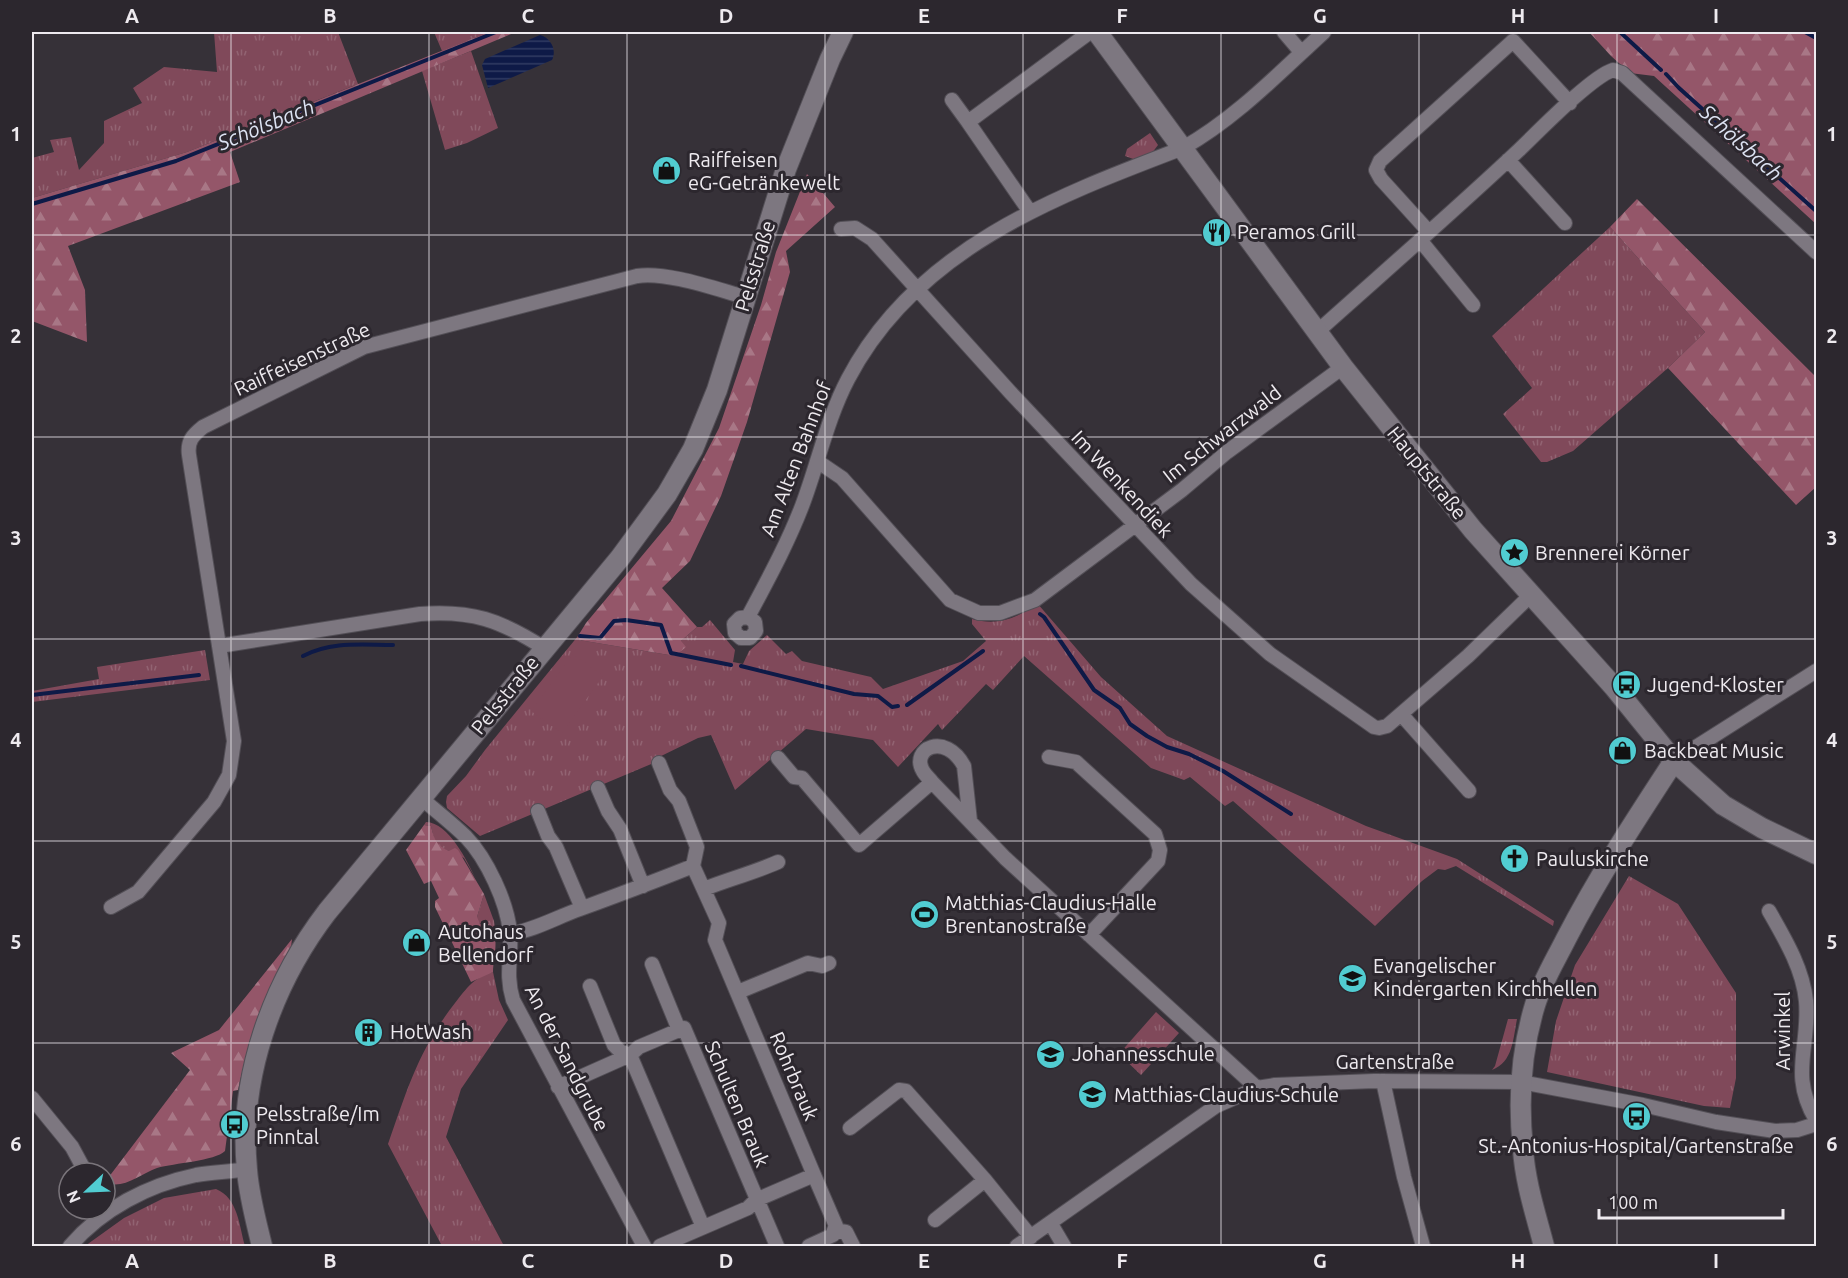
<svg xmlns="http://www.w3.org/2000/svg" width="1848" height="1278" viewBox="0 0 1848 1278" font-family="Ubuntu,sans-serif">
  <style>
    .grass { fill: url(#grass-tufts) }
    .forest { fill: url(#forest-firs) }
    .pitch { fill: #80495a }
    .water { fill: url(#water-rules) }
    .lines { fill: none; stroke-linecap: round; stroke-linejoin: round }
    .stream { stroke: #0e1a47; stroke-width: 4 }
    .street-casing { stroke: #534f56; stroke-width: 16 }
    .secondary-casing { stroke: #534f56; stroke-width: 22 }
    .street { stroke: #7d7780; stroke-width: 14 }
    .secondary { stroke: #7d7780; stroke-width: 20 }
    .grid { fill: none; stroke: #eeeaef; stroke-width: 1.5; stroke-opacity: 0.55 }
    .labels { text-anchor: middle; stroke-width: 6; stroke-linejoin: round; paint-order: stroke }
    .poi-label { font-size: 20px; fill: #eeeaef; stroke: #2c272e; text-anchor: start }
    .street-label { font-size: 20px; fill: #eeeaef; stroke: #2c272e }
    .water-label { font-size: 21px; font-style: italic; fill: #dde3f3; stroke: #2c272e }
    .neatline { fill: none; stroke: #eeeaef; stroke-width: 2 }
    .grid-label { font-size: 20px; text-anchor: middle; font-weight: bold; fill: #eeeaef }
  </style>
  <defs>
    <pattern id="grass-tufts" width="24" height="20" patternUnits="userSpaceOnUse" patternTransform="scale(1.5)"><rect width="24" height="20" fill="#80495a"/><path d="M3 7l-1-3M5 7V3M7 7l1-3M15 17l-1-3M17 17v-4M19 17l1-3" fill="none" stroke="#926372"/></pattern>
    <pattern id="forest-firs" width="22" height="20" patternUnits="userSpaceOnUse" patternTransform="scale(1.5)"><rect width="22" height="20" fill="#945669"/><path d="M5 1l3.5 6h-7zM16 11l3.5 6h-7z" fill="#a87786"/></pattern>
    <pattern id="water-rules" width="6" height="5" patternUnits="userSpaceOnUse" patternTransform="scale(1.5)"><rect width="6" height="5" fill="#0e1a47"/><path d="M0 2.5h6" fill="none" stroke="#313b62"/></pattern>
  </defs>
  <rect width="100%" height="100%" fill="#363138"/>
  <path class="grass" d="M214 32H338L358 84 187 152 32 198V158L54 152 50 140 71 137 79 170 104 143V121L142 103 133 88 164 67 217 72Z
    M434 32H489L442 51Z
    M471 51 498 128 467 143 445 150 422 71Z
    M1150 133 1158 145 1152 153 1136 160 1125 156 1127 149Z
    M1610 227 1705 332 1668 368 1573 451 1547 462H1541L1503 414 1532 388 1492 336Z
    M1037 603 1101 677 1167 736 1366 826 1457 859 1554 921 1553 926 1456 866 1445 870 1438 869 1422 881 1375 926 1233 801 1225 806 1190 777 1184 780 1151 768 1024 656 993 690 986 684 942 730 938 724 898 767 873 740 806 729 735 790 711 735 698 738 655 759 656 762 480 836 447 808 446 802 447 796 466 776 485 750 578 636 579 640 675 656 681 641 697 627H702L710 620 735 650 733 662 743 664 749 651 767 635 786 654 792 651 802 661 871 677 883 689 963 661 986 641 972 624V619C997 626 1017 619 1037 603Z
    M205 650 210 680 32 702V691L99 679 97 667Z
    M426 822C449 823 467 861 476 879L464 858 440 847 435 843 431 826 424 825Z
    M1629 876 1678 904 1736 993V1078L1730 1108 1704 1106 1547 1072 1556 1021 1575 965Z
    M484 894 494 921 496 935 494 929 477 922V917Z
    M493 972 499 1000 508 1020 461 1089 446 1137 504 1246H442L388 1144C407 1090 419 1049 455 1003 466 989 475 976 493 972Z
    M1156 1012 1179 1033 1141 1075 1119 1054Z
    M1508 1019H1517C1513 1039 1513 1062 1492 1070L1495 1066Z
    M216 1189C238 1198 239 1225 245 1246H85L124 1218 164 1198Z"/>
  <path class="forest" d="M489 32H516L230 152 240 182 68 246 85 290 87 342 32 321V198L187 152Z
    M1589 32H1816V224L1654 76 1630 73 1611 56Z
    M807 174 835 207 786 251 790 272 747 422 721 496 690 561 662 588 697 627 681 641 686 647 675 656 579 640 578 636 586 623 671 521 719 428 761 305 776 252Z
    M1637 199 1816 377V487L1796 505 1668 368 1705 332 1610 227Z
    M424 825 431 826C434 839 436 845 449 851L455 848 458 850 484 894 477 917 480 924 486 922C502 932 493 956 493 972L471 982 435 907V901L439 898 431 881 424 884 406 850Z
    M292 939 291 947C265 992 249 1039 238 1090L233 1091 225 1151C215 1161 174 1163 157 1168 141 1174 121 1191 105 1182L190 1070 171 1053 219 1030Z"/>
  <path class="pitch" d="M573 654 603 676 562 733 531 711Z"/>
  <path class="water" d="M540 35C551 38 557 50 552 60L488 88 482 65 485 59Z"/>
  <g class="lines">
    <path class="stream" d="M1620 32 1661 70
      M1805 32 1816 38
      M1666 74 1679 88 1816 211
      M32 204 176 161 496 32
      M1040 614 1044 617 1094 690 1120 708 1130 724 1147 736 1167 747 1189 754 1223 771 1291 814
      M580 636 600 638 614 621 626 620 661 625 671 653 731 665
      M303 656C332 641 361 645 393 645
      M741 666 854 694 878 696 892 707 898 706
      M32 695 199 675
      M907 705 983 651"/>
    <defs>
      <path id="street" d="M1284 32 1301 52
        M952 100 968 122
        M1508 160 1565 223
        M1030 212 968 122 1090 32
        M841 229 855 228 872 239 1010 392 1191 584 1270 654 1374 727 1379 728 1387 726 1468 656 1531 595
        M1429 232 1381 179 1376 170 1380 161 1513 41 1570 103
        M1420 240 1473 305
        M1318 331C1385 271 1453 212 1519 150 1538 132 1591 77 1613 70L1622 73 1816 252
        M817 461 842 478 950 600 979 613H1000L1035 600 1182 490 1227 452 1343 367
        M748 617 740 618 734 624 735 633 741 638H750L756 631 755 622 748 617C767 581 787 545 802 506 818 464 827 419 848 379 916 249 1054 197 1183 148 1236 118 1279 73 1324 32
        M219 646 420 614C472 610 500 620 544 648
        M1401 714 1469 791
        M1049 757 1076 762 1155 834 1160 850 1158 861 1089 935
        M778 758 794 777 802 778 859 845 932 782
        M1674 761 1816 671
        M659 763 670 790 679 801 697 847 693 866
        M598 788 608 811 620 829 643 886
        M421 798C436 811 452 823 466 837 487 859 507 902 510 932 512 956 505 974 513 1000L644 1246
        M538 811 548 836 556 847 582 908
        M970 821 964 766C945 731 910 749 923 771 925 775 929 778 932 782L1005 858 1257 1088
        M704 889C729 879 753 873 778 862
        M111 907 138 892 214 802 229 775 234 741 189 455C187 441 193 435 203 427L364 347 637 276C665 271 716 289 745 297
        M1769 911C1785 939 1803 969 1806 1001 1810 1047 1789 1075 1816 1120
        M510 934C535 930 557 917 580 909 618 895 656 881 693 866L719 923 715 940 814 1175 756 1200 748 1208 660 1246
        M590 986 614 1045 620 1051 630 1055 639 1047 679 1030 652 964
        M738 992 808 963 822 966 829 963
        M679 1030 684 1028 777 1246
        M1383 1081 1404 1177 1423 1246
        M558 1087 630 1055 703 1227
        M32 1098 72 1147 86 1173
        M850 1128 899 1090 906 1091 985 1180 1031 1237
        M935 1220 985 1180
        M1051 1224 1064 1246
        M834 1230 846 1232 853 1246
        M70 1246C102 1209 148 1185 196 1175 213 1172 230 1172 247 1169
        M809 1246 833 1235 836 1226 814 1175
        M1017 1246 1216 1106 1257 1088 1275 1085 1374 1081 1521 1082 1643 1105 1716 1122 1775 1131 1797 1130 1816 1124"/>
      <path id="secondary" d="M1097 32 1343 367 1473 530 1614 687 1674 761 1723 805 1762 828 1816 854
        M262 1246C256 1221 249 1196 247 1170 238 1078 272 984 327 912L620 558 667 494 693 449 717 390 786 169 830 59 843 32
        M1544 1246C1536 1215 1525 1182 1523 1149 1518 1101 1521 1051 1535 1005 1542 982 1555 961 1566 939 1598 877 1636 819 1674 761"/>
    </defs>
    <use href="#street" class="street-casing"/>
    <use href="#secondary" class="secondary-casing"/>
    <use href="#street" class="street"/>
    <use href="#secondary" class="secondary"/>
  </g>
  <path class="grid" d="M231 32V1246M429 32V1246M627 32V1246M825 32V1246M1023 32V1246M1221 32V1246M1419 32V1246M1617 32V1246M32 235H1816M32 437H1816M32 639H1816M32 841H1816M32 1043H1816"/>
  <defs>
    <symbol id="shop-disc" viewBox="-11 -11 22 22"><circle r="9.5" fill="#51ccd1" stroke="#2c272e"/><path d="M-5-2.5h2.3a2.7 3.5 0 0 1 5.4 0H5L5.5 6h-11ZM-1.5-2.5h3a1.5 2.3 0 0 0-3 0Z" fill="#111"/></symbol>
    <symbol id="restaurant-disc" viewBox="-11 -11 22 22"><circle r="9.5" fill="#51ccd1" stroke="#2c272e"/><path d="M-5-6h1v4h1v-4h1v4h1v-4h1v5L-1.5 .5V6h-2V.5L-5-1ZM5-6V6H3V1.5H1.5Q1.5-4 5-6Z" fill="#111"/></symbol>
    <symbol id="sight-disc" viewBox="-11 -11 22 22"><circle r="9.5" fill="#51ccd1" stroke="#2c272e"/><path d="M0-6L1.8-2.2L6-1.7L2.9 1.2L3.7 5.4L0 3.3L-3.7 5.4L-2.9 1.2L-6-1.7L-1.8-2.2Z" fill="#111"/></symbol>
    <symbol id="bus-disc" viewBox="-11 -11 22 22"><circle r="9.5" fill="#51ccd1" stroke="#2c272e"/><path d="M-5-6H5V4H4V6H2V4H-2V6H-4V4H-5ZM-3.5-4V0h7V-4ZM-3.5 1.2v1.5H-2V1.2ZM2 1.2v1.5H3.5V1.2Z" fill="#111"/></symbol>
    <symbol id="church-disc" viewBox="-11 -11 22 22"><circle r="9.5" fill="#51ccd1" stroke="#2c272e"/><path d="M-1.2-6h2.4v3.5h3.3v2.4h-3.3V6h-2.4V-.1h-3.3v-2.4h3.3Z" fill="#111"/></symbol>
    <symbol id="stadium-disc" viewBox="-11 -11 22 22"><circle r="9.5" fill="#51ccd1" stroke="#2c272e"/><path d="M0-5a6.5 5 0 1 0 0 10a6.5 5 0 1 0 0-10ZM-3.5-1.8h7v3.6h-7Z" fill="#111"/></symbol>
    <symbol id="school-disc" viewBox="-11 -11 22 22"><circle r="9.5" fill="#51ccd1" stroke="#2c272e"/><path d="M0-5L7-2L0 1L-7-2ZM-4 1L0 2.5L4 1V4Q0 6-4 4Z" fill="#111"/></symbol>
    <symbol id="building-disc" viewBox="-11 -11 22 22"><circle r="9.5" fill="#51ccd1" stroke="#2c272e"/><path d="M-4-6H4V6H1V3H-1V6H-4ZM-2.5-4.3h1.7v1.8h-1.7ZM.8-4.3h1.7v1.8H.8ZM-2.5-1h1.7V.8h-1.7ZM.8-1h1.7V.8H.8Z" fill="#111"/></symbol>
  </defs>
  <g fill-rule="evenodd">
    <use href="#shop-disc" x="650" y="154" width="33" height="33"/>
    <use href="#restaurant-disc" x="1200" y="216" width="33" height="33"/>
    <use href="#sight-disc" x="1498" y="536" width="33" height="33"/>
    <use href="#bus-disc" x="1610" y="668" width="33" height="33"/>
    <use href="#shop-disc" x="1606" y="734" width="33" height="33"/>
    <use href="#church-disc" x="1498" y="842" width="33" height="33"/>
    <use href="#stadium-disc" x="908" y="898" width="33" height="33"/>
    <use href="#shop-disc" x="400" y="926" width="33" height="33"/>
    <use href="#school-disc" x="1336" y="962" width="33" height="33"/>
    <use href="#building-disc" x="352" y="1016" width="33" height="33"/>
    <use href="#school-disc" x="1034" y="1038" width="33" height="33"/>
    <use href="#school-disc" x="1076" y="1078" width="33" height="33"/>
    <use href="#bus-disc" x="1620" y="1100" width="33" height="33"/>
    <use href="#bus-disc" x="218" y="1108" width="33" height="33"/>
  </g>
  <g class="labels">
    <g class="poi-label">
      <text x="688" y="167">Raiffeisen<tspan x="688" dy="23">eG-Getränkewelt</tspan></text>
      <text x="1237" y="239">Peramos Grill</text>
      <text x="1535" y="560">Brennerei Körner</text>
      <text x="1647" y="692">Jugend-Kloster</text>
      <text x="1644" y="758">Backbeat Music</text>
      <text x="1536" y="866">Pauluskirche</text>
      <text x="945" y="910">Matthias-Claudius-Halle<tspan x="945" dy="23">Brentanostraße</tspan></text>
      <text x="438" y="939">Autohaus<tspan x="438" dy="23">Bellendorf</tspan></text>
      <text x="1373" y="973">Evangelischer<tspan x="1373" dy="23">Kindergarten Kirchhellen</tspan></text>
      <text x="390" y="1039">HotWash</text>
      <text x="1072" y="1061">Johannesschule</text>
      <text x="1114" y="1102">Matthias-Claudius-Schule</text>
      <text x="256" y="1121">Pelsstraße/Im<tspan x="256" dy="23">Pinntal</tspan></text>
      <text x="1636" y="1153" text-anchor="middle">St.-Antonius-Hospital/Gartenstraße</text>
    </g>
    <g class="street-label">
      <text transform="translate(755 266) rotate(-73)" y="7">Pelsstraße</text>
      <text transform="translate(302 359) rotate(-25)" y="7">Raiffeisenstraße</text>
      <text transform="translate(1222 434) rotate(-38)" y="7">Im Schwarzwald</text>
      <text transform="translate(796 459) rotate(-69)" y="7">Am Alten Bahnhof</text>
      <text transform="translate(1427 473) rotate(51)" y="7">Hauptstraße</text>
      <text transform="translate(1122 484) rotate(47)" y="7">Im Wenkendiek</text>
      <text transform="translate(505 695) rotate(-51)" y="7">Pelsstraße</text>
      <text transform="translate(1783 1031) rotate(-90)" y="7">Arwinkel</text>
      <text transform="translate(567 1058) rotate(63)" y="7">An der Sandgrube</text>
      <text x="1395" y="1069">Gartenstraße</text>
      <text transform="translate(794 1076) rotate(67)" y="7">Rohrbrauk</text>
      <text transform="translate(737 1104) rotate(67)" y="7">Schulten Brauk</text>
    </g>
    <g class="water-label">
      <text transform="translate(266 125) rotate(-22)" y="7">Schölsbach</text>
      <text transform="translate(1741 143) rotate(42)" y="7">Schölsbach</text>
    </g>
  </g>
  <rect width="1848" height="1278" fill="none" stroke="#2c272e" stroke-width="66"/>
  <g transform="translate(87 1191) rotate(247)"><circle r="28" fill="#2c272e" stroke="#7a757b" stroke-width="1.5"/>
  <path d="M0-4.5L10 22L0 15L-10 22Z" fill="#51ccd1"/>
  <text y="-9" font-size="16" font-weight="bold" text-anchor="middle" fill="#eeeaef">N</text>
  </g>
  <path d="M1599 1209v9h184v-9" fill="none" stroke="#eeeaef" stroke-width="3"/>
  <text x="1608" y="1209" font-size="18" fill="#eeeaef" stroke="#2c272e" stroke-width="4.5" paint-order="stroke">100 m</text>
  <rect x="33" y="33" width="1782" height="1212" class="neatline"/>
  <g class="grid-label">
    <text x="132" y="23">A</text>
    <text x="330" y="23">B</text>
    <text x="528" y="23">C</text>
    <text x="726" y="23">D</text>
    <text x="924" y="23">E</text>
    <text x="1122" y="23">F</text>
    <text x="1320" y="23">G</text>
    <text x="1518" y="23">H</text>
    <text x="1716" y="23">I</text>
    <text x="16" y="141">1</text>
    <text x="1832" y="141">1</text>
    <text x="16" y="343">2</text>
    <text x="1832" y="343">2</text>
    <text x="16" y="545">3</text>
    <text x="1832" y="545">3</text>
    <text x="16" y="747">4</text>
    <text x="1832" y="747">4</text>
    <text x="16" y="949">5</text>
    <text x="1832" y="949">5</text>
    <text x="16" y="1151">6</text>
    <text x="1832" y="1151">6</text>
    <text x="132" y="1268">A</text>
    <text x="330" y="1268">B</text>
    <text x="528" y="1268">C</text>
    <text x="726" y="1268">D</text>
    <text x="924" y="1268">E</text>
    <text x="1122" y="1268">F</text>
    <text x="1320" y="1268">G</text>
    <text x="1518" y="1268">H</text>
    <text x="1716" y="1268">I</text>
  </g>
</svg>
